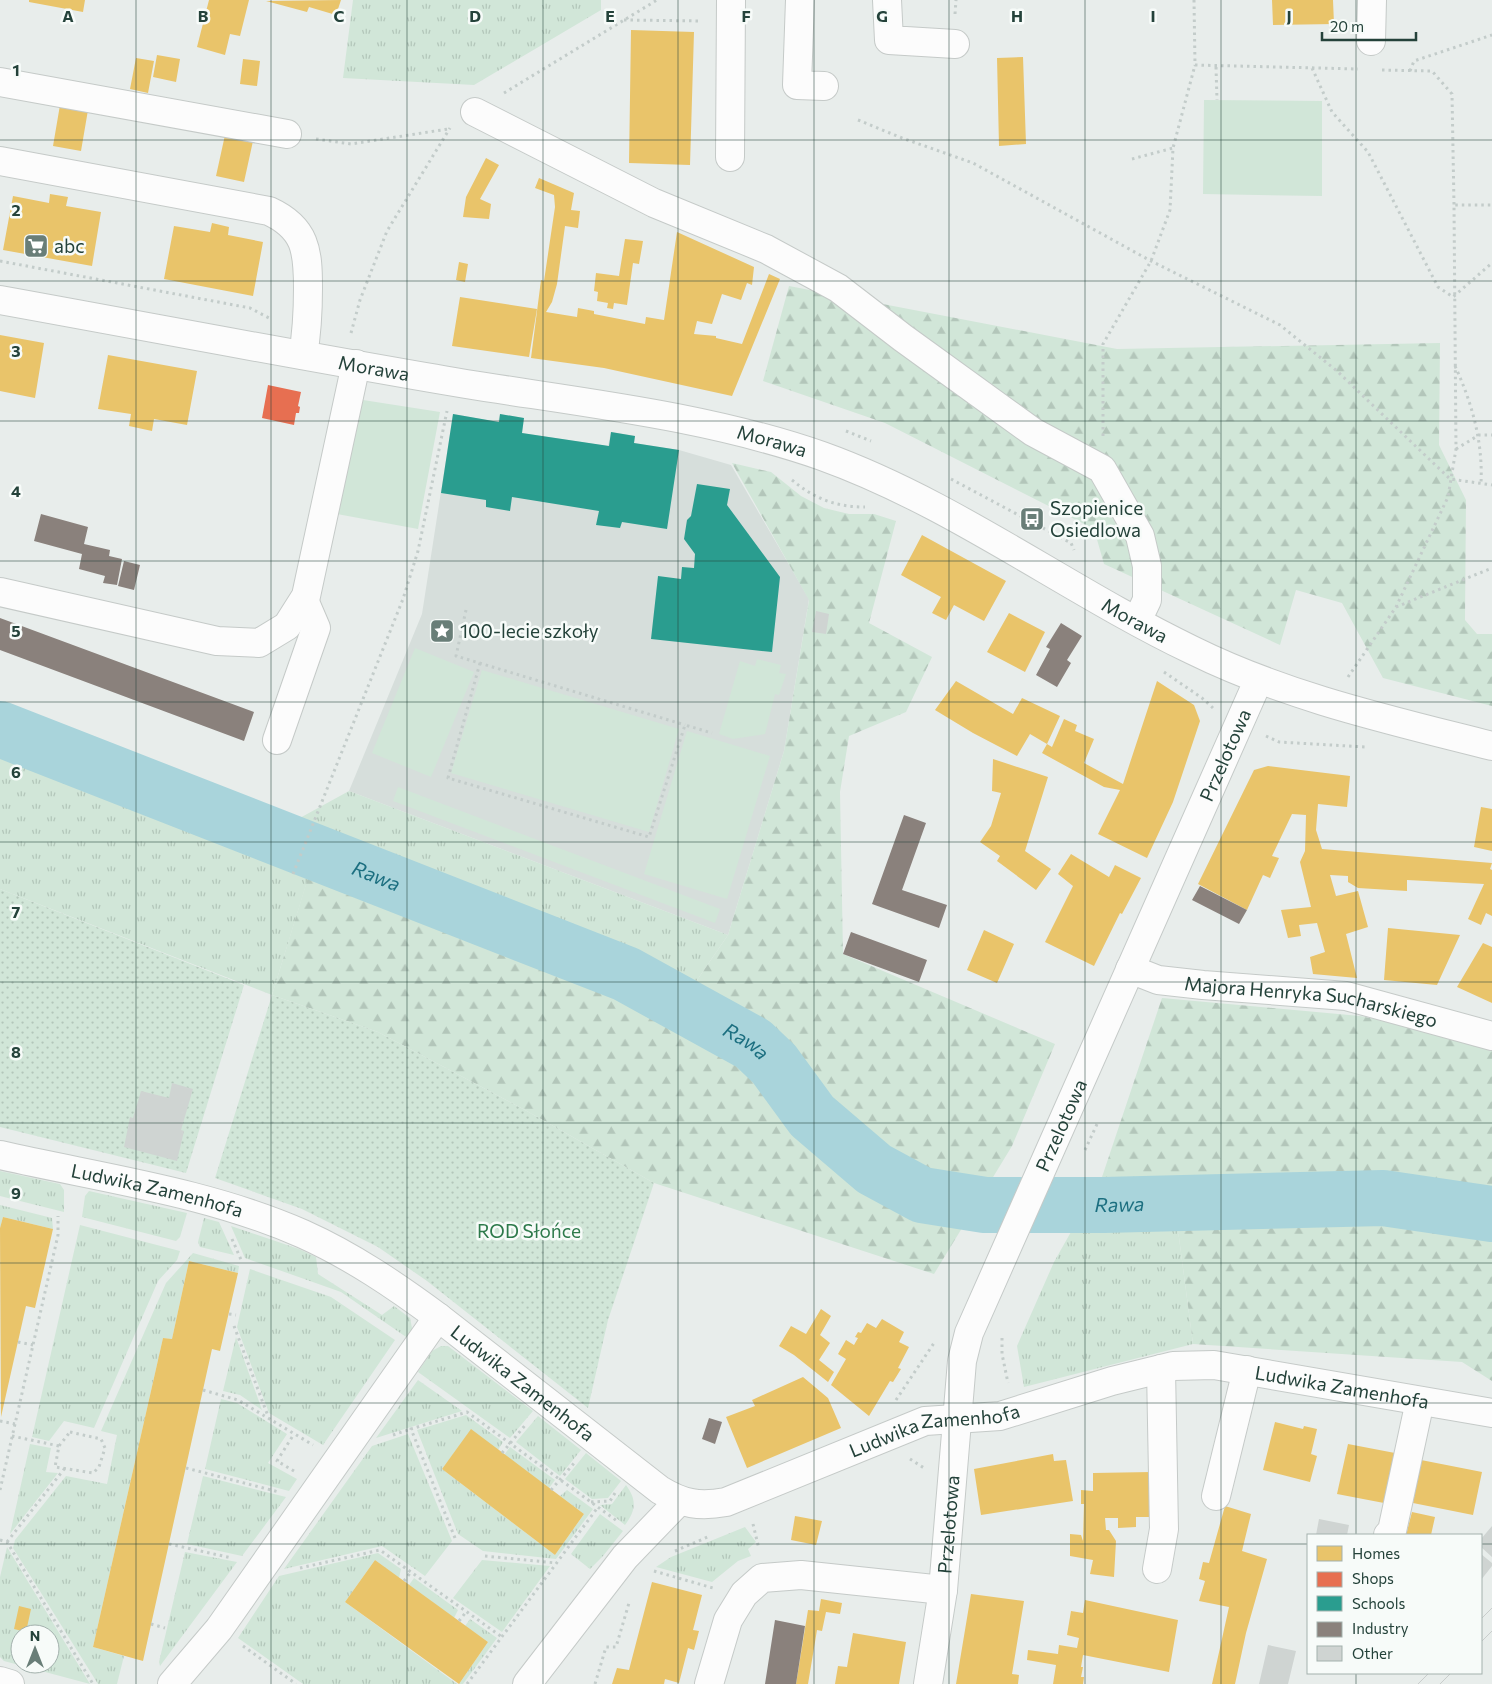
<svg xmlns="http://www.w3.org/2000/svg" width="1492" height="1684" viewBox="0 0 1492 1684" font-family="Commissioner,sans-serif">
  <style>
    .built { fill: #d6dedb }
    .grass { fill: url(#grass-tufts); fill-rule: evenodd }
    .forest { fill: url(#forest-firs) }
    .park { fill: #d1e6d8 }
    .garden { fill: url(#garden-dots) }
    .homes { fill: #e9c46a }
    .shops { fill: #e76f51 }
    .schools { fill: #2a9d8f }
    .industry { fill: #8a817c }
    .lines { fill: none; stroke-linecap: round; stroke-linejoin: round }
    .river { stroke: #a9d4db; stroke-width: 56 }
    .building { fill: #cfd4d2 }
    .minor-casing { stroke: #c5cac8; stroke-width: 30 }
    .path { stroke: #c3ccca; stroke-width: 3; stroke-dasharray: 2.5 4; stroke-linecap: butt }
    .minor { stroke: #fcfcfc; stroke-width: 28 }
    .tram { stroke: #c9cdcc; stroke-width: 1 }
    .grid { fill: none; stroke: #24423a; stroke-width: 1; stroke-opacity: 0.55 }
    .labels { text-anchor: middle; stroke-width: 5; stroke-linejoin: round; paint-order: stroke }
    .poi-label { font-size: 19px; fill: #24423a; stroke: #f7fbf9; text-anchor: start }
    .street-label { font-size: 19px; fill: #24423a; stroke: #f7fbf9 }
    .park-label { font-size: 19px; fill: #2d7a4b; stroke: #f7fbf9 }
    .water-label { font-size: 20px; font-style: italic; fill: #1c6f80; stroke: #f7fbf9 }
    .grid-label { font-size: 16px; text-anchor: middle; font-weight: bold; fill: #24423a; stroke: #f7fbf9; stroke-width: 5; stroke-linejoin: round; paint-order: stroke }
  </style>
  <defs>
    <pattern id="grass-tufts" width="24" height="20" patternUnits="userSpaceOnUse" patternTransform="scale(1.25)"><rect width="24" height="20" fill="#d1e6d8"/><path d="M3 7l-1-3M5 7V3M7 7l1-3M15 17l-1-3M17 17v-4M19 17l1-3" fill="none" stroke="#b3c6ba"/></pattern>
    <pattern id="forest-firs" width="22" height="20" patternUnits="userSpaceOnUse" patternTransform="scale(1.25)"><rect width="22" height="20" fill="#d1e6d8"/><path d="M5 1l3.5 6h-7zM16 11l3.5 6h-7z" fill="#b3c6ba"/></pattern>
    <pattern id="garden-dots" width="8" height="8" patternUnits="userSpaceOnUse" patternTransform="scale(1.25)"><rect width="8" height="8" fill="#d1e6d8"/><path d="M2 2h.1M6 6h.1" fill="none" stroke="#b3c6ba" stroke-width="1.8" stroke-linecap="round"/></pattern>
  </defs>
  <rect width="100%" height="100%" fill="#e8edeb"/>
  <path class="built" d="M453 414 498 422 500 414 524 418 522 433 608 446 611 432 635 436 634 443 679 450 731 465 809 599 784 751 728 935 349 791 422 614Z"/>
  <path class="grass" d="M353 0H601V10L474 85 343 78Z
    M0 707 298 819 349 791 728 935 671 1018 310 872 272 995 0 889Z
    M0 1171 60 1184 64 1190V1212L0 1196Z
    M1102 1177 1178 1230 1193 1344 1024 1387 1017 1346 1054 1262Z
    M89 1191 187 1213 180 1237 176 1241 82 1217 85 1196Z
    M0 1205 52 1218 53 1229 3 1217 0 1228Z
    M204 1218 219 1222 234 1255 200 1247 198 1242Z
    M80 1225 180 1251 177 1260 158 1281 94 1428 64 1421 49 1441 32 1437Z
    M231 1226 299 1249 316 1257 318 1274 382 1315 394 1306 410 1318 413 1333 409 1339 341 1292 245 1258Z
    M193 1253 239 1266 238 1273 189 1261 172 1339 163 1338 93 1647 124 1656 117 1684H98L13 1548 15 1540 66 1476 107 1484 117 1435 101 1431 166 1283Z
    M250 1269 331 1297 395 1340 323 1445 269 1413 237 1327Z
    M236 1337 262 1410 240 1395 223 1391Z
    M441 1346H448L533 1411 510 1438 418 1372 432 1351Z
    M418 1380 462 1411 376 1438Z
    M221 1399 237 1403 287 1434 268 1463 297 1479 289 1491 205 1469Z
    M466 1415 503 1442 498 1450 471 1430 442 1469 555 1555 584 1514 560 1496 567 1490 593 1509 556 1559 483 1551 458 1534 417 1430Z
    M538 1416 581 1450 560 1476 516 1442Z
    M408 1434 452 1541 425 1576 382 1546 284 1569 372 1446Z
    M30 1444 51 1448 46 1472 58 1473 10 1534Z
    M510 1447 555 1480 549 1488 504 1455Z
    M586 1453 621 1481 608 1498 592 1499 565 1479Z
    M203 1476 286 1497 242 1556 187 1544Z
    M626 1485C637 1500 636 1510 625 1525L600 1505 612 1504Z
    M600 1514 623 1531 603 1556 590 1569 571 1554Z
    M745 1527 756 1542 748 1549 751 1556 738 1561 712 1582 656 1567 671 1557Z
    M7 1547 90 1684 4 1661 0 1657V1577ZM20 1634H50V1664H20Z
    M185 1552 237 1562 160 1666 159 1662Z
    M378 1553 401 1569 399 1578 375 1560 345 1602 457 1684H303L238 1638 279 1576Z
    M482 1560 550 1566 502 1632 453 1598Z
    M414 1578 458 1610 454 1618 409 1585Z
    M470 1619 497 1638 463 1684H459L488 1642 465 1626Z"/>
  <path class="forest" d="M789 286 1117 349 1440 343 1439 445 1466 500 1465 620 1477 634H1492V706L1383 678 1342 603 1296 590 1280 645 1104 564 1094 529 885 423 763 381Z
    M732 463 771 472 801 496 824 508 849 514H874L896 521 869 623 932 657 906 712 849 736 840 792 843 954 1055 1044 1012 1146 934 1274 654 1183 525 1110 378 1032 272 995 310 871 671 1018 728 935 784 751 809 600Z
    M1162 998 1360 1016 1492 1043V1381L1462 1362 1193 1344 1178 1230 1102 1177Z"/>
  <path class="park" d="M1204 100 1322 101V196L1203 194Z
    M363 400 440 412 418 529 337 514Z
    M415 648 474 672 431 777 372 753Z
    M757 659 781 665 779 673 786 674 779 695 775 694 765 734 733 739 719 734 740 661 755 666Z
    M482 670 679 729 649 832 451 773Z
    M687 731 770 756 727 899 644 874Z
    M398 787 720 909 715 923 393 801Z"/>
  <path class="garden" d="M0 889 244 985 186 1173 0 1127Z
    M272 995 378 1032 525 1110 654 1183 608 1320 588 1408 427 1281 378 1247 302 1209 215 1178Z"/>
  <path class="homes" d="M29 0H85L83 12 29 2Z
    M209 0H249L240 36 230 34 225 55 197 47Z
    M341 0 336 15 309 7 307 12 266 1Z
    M1272 0H1333L1334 24 1273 25Z
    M631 30 694 32 690 165 629 163Z
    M157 55 180 59 176 82 153 77Z
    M1023 57 1026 144 999 146 997 58Z
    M136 58 154 61 148 93 130 89Z
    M243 59 260 61 257 86 240 84Z
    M60 105 88 110 81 151 53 146Z
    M225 135 253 141 244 182 216 176Z
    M486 158 499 165 480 199 491 204 489 219 463 217 466 197Z
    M539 178 574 193 571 210 580 211 578 228 565 226 557 284 552 302 546 312 577 317 578 308 594 311V314L645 324 646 317 664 320 677 232 754 267 752 285 747 283 741 300 722 294 712 324 697 321 694 334 716 336V338L742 344 769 274 780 279 732 396 604 368 531 358 541 280 544 281 555 207 554 195 535 188Z
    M50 194 68 197 66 206 101 212 92 266 3 250 13 196 49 203Z
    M212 223 229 227 228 235 263 242 253 296 164 279 174 226 210 232Z
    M625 239 643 241 639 264 633 263 627 305 614 303 613 309 607 308 608 303 597 301 598 292 594 291 596 273 619 276Z
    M459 262 468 264 465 282 456 280Z
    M460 297 537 309 529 357 452 346Z
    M0 335 44 343 35 398 0 391Z
    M108 355 197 371 187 425 154 419 152 431 129 426 131 414 98 409Z
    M922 535 1006 581 984 621 954 605 946 620 932 613 941 597 901 575Z
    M1009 613 1045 632 1025 672 987 652Z
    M956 681 1013 714 1022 698 1060 716 1047 744 1030 734 1017 756 973 733 935 710Z
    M1157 681 1194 705 1200 721 1173 802 1147 858 1098 834 1120 790 1104 787 1042 753 1047 744 1052 747 1064 719 1077 725 1075 731 1094 739 1084 763 1123 784Z
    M993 759 1048 777 1025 851 1051 869 1036 890 997 861 1000 856 980 842 991 826 1001 793 992 791Z
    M1268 766 1350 776 1347 807 1318 804 1316 830 1322 849 1492 863 1490 869 1492 870V916L1486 913 1481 925 1468 919 1484 884 1407 880V891L1358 888 1348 882V876L1330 875 1336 896 1358 891 1368 927 1346 934 1357 978 1313 974 1310 957 1325 952 1317 923 1299 925 1301 936 1288 938 1281 910 1311 907 1300 862 1305 851 1306 815 1292 814 1272 856 1279 858 1270 878 1263 875 1247 910 1198 884 1254 770Z
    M1481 807 1492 809V851L1474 847Z
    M1071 854 1109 877 1115 865 1141 878 1122 914 1120 913 1094 966 1045 942 1073 886 1058 874Z
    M1388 928 1460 935 1437 985 1384 980Z
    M984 930 1014 944 997 983 967 970Z
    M1483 943 1492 947V1003L1457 987Z
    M3 1217 53 1229 35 1308 26 1306 1 1417 0 1228Z
    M189 1261 238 1273 220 1351 212 1349 143 1661 93 1647 163 1338 172 1339Z
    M821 1309 831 1316 820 1335 830 1343 819 1360 834 1372 828 1382 794 1355 779 1346 791 1326 806 1334Z
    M882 1319 904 1332 899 1342 909 1347 898 1368 901 1369 893 1382 890 1381 869 1416 831 1385 846 1359 838 1354 846 1340 854 1345 858 1338 855 1337 858 1332 861 1333 867 1323 876 1328Z
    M803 1377 828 1398 841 1428 747 1468 726 1417 755 1406 752 1400Z
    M1275 1422 1303 1429 1304 1426 1317 1429 1311 1454 1317 1456 1310 1482 1263 1470Z
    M471 1429 584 1514 555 1555 442 1469Z
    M1348 1444 1395 1453 1384 1503 1337 1494Z
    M1053 1454 1054 1461 1066 1460 1073 1501 981 1515 974 1469Z
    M1421 1460 1482 1472 1473 1515 1413 1503Z
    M1152 1472 1153 1517H1136V1527L1118 1528V1518H1105L1106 1530H1109L1116 1541 1114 1577 1090 1574 1093 1560 1070 1556V1534L1081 1535 1083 1541 1084 1504H1081V1490L1093 1491V1473Z
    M1225 1506 1251 1514 1242 1551 1267 1559 1246 1633 1235 1684H1212L1229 1607 1199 1601 1205 1581 1199 1579 1203 1562 1209 1563Z
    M1412 1512 1435 1517 1431 1535H1406Z
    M795 1516 822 1521 816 1545 791 1540Z
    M375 1560 488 1642 459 1684 345 1602Z
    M652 1582 702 1595 693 1630 699 1631 694 1650 688 1648 679 1683 665 1679 664 1684H612L617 1668 629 1670Z
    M971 1594 1024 1601 1012 1674 1019 1675 1018 1684H956Z
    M821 1599 842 1603 840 1614 826 1612 822 1631 817 1630 808 1684H796L808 1610 819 1611Z
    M1085 1600 1178 1620 1169 1672 1083 1655 1081 1667H1083L1081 1677H1084L1083 1684H1053L1056 1665 1027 1660 1028 1650 1058 1654 1059 1645 1077 1648 1079 1638 1067 1635 1071 1611 1083 1613Z
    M19 1606 31 1609 26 1632 14 1629Z
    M853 1633 906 1642 899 1684H835L838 1666 847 1667Z"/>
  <path class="shops" d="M268 385 301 392 298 406 300 407 299 413H296L294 425 262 418Z"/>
  <path class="schools" d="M453 414 499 422 500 414 524 418 522 433 609 446 611 432 635 436 634 443 679 450 667 529 622 522 620 528 596 525 599 511 512 497 510 511 486 507V500L441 493Z
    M697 484 730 489 727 505 780 577 772 652 651 639 658 576 681 579 682 567 694 568 695 554 684 539 687 520 691 516Z"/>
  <path class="industry" d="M41 514 88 527 84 544 110 550 109 556 122 559 117 585 103 583 105 576 79 569 82 554 34 541Z
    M124 561 140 565 134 590 118 586Z
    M0 618 254 712 244 741 0 650Z
    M1061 623 1082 636 1067 660 1071 663 1057 687 1036 675 1050 649 1046 647Z
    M904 815 926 823 902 890 947 905 939 928 872 904Z
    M1200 886 1247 910 1239 924 1192 900Z
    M851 932 927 960 919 982 843 954Z
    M709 1418 722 1422 715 1444 702 1439Z
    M775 1620 805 1626 796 1684H765Z"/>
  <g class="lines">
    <path class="river" id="s1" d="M0 729 626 974 753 1044 774 1064 812 1116 874 1169 922 1195 985 1205H1104L1383 1198 1492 1214"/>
  </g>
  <path class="building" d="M816 611 829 614 826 634 812 632Z
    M172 1083 193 1089 181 1130 184 1131 177 1161 124 1147 130 1117 133 1118 141 1091 169 1098Z
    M1319 1519 1349 1525 1347 1535H1316Z
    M1492 1526V1557L1481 1547V1539Z
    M1481 1554 1492 1563V1566L1481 1580Z
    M1268 1645 1296 1651 1288 1684H1259Z"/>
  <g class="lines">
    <defs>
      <g id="minor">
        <path d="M800 0 797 85 824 86"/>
        <path d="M887 0 889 40 955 44"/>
        <path d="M1371 41 1372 0"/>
        <path d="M0 82 287 134"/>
        <path d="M475 112 654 203 766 249 838 288 903 338 1033 432 1102 469 1140 536 1147 566V600L1137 621"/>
        <path d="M730 157 731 0"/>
        <path d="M0 161 269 211C306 228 308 251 308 288 308 311 307 332 303 355"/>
        <path id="s2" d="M0 300C155 328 311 358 466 384 585 403 707 416 822 456 953 503 1067 590 1192 650 1287 697 1390 720 1492 746"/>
        <path d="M0 592 217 641 259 643 287 626 306 596 356 364"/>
        <path d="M277 740 316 628 304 600"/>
        <path id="s3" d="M1130 969 1158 980 1203 985 1346 996 1492 1036"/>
        <path id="s4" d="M0 1155C101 1178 208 1192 303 1234 352 1256 396 1286 438 1317L660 1490C683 1504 699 1507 726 1502L925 1421 1000 1416 1112 1381 1173 1366 1214 1365 1492 1413"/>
        <path d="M1216 1496 1247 1370"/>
        <path d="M1388 1535 1392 1531 1420 1401"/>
        <path d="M1157 1569 1164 1529 1161 1369"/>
        <path d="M0 1681 10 1684"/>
        <path d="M172 1684 219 1629 438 1317"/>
        <path d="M527 1684 625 1557 678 1502"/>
        <path d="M709 1684 728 1620 744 1594 762 1578 801 1575 943 1590"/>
        <path id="s5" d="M928 1684 943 1590 962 1361 969 1333 1258 681"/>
      </g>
    </defs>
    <use href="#minor" class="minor-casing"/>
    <path class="path" d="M1194 0 1195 65 1358 69
      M955 14 956 0
      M624 20 702 21
      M1216 67 1217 100
      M1312 68 1332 112 1368 152 1438 287 1453 297 1492 263
      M1382 70 1432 71 1452 94 1454 205
      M1410 71 1414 61 1492 35
      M504 93 657 0
      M858 120 902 138 973 163 1151 261 1280 325 1337 371 1450 479 1492 485
      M316 139 351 144 448 129
      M1132 159 1173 148
      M0 261 250 308 269 318
      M351 333 360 300 387 231 450 128
      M1455 366C1472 403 1483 442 1481 483
      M846 431 871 441
      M1103 436V344L1151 261 1170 210 1173 148 1195 65
      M1456 449 1479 435H1492
      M951 479 1071 543 1074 550
      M792 480C815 499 836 507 865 507
      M1396 607 1492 568
      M466 610 456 656 685 725
      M480 663 448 778 649 837 685 725 712 733
      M1164 672 1202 698 1213 708
      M1348 677 1396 607 1448 497 1456 449 1454 205H1492
      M1266 736 1279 742 1366 747
      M293 874 403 599 418 551 447 411
      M1085 1150 1098 1122
      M232 1239 242 1262
      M229 1314 236 1315
      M234 1326 268 1416
      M1002 1338V1354L1008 1383
      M18 1342 33 1345
      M203 1390 238 1400 313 1445
      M896 1400 934 1343
      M0 1421 15 1424
      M70 1432 101 1439 105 1448 99 1467 93 1473 55 1467 59 1446Z
      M393 1435 411 1429
      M12 1436 59 1446
      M502 1453 527 1423
      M910 1459 924 1468
      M186 1468 279 1492
      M294 1471 277 1461 294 1434
      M0 1490 58 1235V1216
      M551 1490 575 1462
      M591 1502 610 1501 615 1493
      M753 1524 759 1549
      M455 1538 411 1429 467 1412 617 1521
      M0 1540 7 1542 93 1684
      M7 1542 65 1468
      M169 1544 232 1558
      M675 1551 710 1536
      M485 1556 556 1563
      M300 1568 380 1550 502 1637
      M654 1571 713 1588
      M404 1581 411 1572
      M459 1621 466 1612
      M151 1624 165 1628
      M243 1646 296 1684
      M467 1684 598 1507
      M595 1684 606 1647H616L629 1603"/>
    <use href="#minor" class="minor"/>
    <path class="tram" d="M1481 1619 1492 1608
      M1481 1642 1492 1631
      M1418 1684 1429 1673
      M1440 1684 1451 1673"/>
  </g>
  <path class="grid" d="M136 0V1684M271 0V1684M407 0V1684M543 0V1684M678 0V1684M814 0V1684M949 0V1684M1085 0V1684M1221 0V1684M1356 0V1535M0 140H1492M0 281H1492M0 421H1492M0 561H1492M0 702H1492M0 842H1492M0 982H1492M0 1123H1492M0 1263H1492M0 1403H1492M0 1544H1308M1481 1544H1492M1356 1673V1684"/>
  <defs>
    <symbol id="supermarket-square" viewBox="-11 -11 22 22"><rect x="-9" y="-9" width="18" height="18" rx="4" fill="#697e78" stroke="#f7fbf9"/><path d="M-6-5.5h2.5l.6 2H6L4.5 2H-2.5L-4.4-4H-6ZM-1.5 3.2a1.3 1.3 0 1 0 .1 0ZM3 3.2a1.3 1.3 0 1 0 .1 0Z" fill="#fff"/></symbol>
    <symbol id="bus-square" viewBox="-11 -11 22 22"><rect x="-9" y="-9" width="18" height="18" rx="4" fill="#697e78" stroke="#f7fbf9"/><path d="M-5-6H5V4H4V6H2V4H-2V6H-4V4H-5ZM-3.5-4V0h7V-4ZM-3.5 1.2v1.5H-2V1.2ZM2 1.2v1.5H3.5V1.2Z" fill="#fff"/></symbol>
    <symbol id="sight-square" viewBox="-11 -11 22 22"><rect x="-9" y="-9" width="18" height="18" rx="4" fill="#697e78" stroke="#f7fbf9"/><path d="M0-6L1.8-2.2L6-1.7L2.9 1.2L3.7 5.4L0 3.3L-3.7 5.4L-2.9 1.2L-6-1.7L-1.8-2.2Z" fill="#fff"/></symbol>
  </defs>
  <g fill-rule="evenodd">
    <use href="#supermarket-square" x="22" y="232" width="28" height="28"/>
    <use href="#bus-square" x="1018" y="505" width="28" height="28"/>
    <use href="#sight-square" x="428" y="617" width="28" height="28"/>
  </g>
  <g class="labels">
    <g class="poi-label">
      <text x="54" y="253">abc</text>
      <text x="1050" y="515">Szopienice<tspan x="1050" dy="22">Osiedlowa</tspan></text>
      <text x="460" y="638">100-lecie szkoły</text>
    </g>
    <g class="street-label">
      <text dy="7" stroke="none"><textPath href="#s2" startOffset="380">Morawa</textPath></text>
      <text dy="7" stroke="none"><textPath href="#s2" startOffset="785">Morawa</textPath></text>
      <text dy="7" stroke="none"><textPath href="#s2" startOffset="1191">Morawa</textPath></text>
      <text dy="7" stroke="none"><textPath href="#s5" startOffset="986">Przelotowa</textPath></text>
      <text dy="7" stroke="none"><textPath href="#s3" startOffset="185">Majora Henryka Sucharskiego</textPath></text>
      <text dy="7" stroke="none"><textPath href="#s5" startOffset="581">Przelotowa</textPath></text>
      <text dy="7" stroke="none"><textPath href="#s4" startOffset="161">Ludwika Zamenhofa</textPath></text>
      <text dy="7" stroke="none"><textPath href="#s4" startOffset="580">Ludwika Zamenhofa</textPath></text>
      <text dy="7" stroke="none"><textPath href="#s4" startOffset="1464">Ludwika Zamenhofa</textPath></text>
      <text dy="7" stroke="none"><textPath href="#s4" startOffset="1045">Ludwika Zamenhofa</textPath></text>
      <text dy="7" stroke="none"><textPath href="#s5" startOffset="161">Przelotowa</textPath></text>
    </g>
    <g class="park-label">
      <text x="529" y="1238">ROD Słońce</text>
    </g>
    <g class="water-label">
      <text dy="7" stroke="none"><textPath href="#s1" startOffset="404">Rawa</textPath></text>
      <text dy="7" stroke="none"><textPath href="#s1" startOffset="810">Rawa</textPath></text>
      <text dy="7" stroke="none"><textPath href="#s1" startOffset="1245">Rawa</textPath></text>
    </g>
  </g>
  <g class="grid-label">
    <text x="68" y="22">A</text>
    <text x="203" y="22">B</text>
    <text x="339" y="22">C</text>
    <text x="475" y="22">D</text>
    <text x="610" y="22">E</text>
    <text x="746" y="22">F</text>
    <text x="882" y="22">G</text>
    <text x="1017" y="22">H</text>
    <text x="1153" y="22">I</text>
    <text x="1289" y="22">J</text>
    <text x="16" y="76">1</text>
    <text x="16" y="216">2</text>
    <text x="16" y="357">3</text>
    <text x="16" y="497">4</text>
    <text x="16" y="637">5</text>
    <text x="16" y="778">6</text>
    <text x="16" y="918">7</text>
    <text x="16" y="1058">8</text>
    <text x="16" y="1199">9</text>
  </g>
  <rect x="1307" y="1534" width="175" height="140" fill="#f7fbf9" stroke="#a3b1ad"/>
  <rect x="1317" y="1546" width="25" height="15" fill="#e9c46a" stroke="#a3b1ad"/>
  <text x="1352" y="1559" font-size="15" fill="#24423a">Homes</text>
  <rect x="1317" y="1572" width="25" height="15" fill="#e76f51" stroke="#a3b1ad"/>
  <text x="1352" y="1584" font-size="15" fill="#24423a">Shops</text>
  <rect x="1317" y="1596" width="25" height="15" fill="#2a9d8f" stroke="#a3b1ad"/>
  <text x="1352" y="1609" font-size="15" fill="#24423a">Schools</text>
  <rect x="1317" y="1622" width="25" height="15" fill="#8a817c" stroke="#a3b1ad"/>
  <text x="1352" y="1634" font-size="15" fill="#24423a">Industry</text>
  <rect x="1317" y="1646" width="25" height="15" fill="#cfd4d2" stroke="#a3b1ad"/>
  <text x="1352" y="1659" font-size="15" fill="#24423a">Other</text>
  <g transform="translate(35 1649)"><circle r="24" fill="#f7fbf9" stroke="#a3b1ad"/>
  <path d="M0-4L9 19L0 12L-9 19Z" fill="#697e78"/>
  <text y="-8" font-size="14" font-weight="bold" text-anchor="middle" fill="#24423a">N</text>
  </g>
  <path d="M1322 32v8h94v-8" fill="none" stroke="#24423a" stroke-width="2.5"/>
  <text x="1330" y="32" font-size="15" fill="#24423a" stroke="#f7fbf9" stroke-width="4" paint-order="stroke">20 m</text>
</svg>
